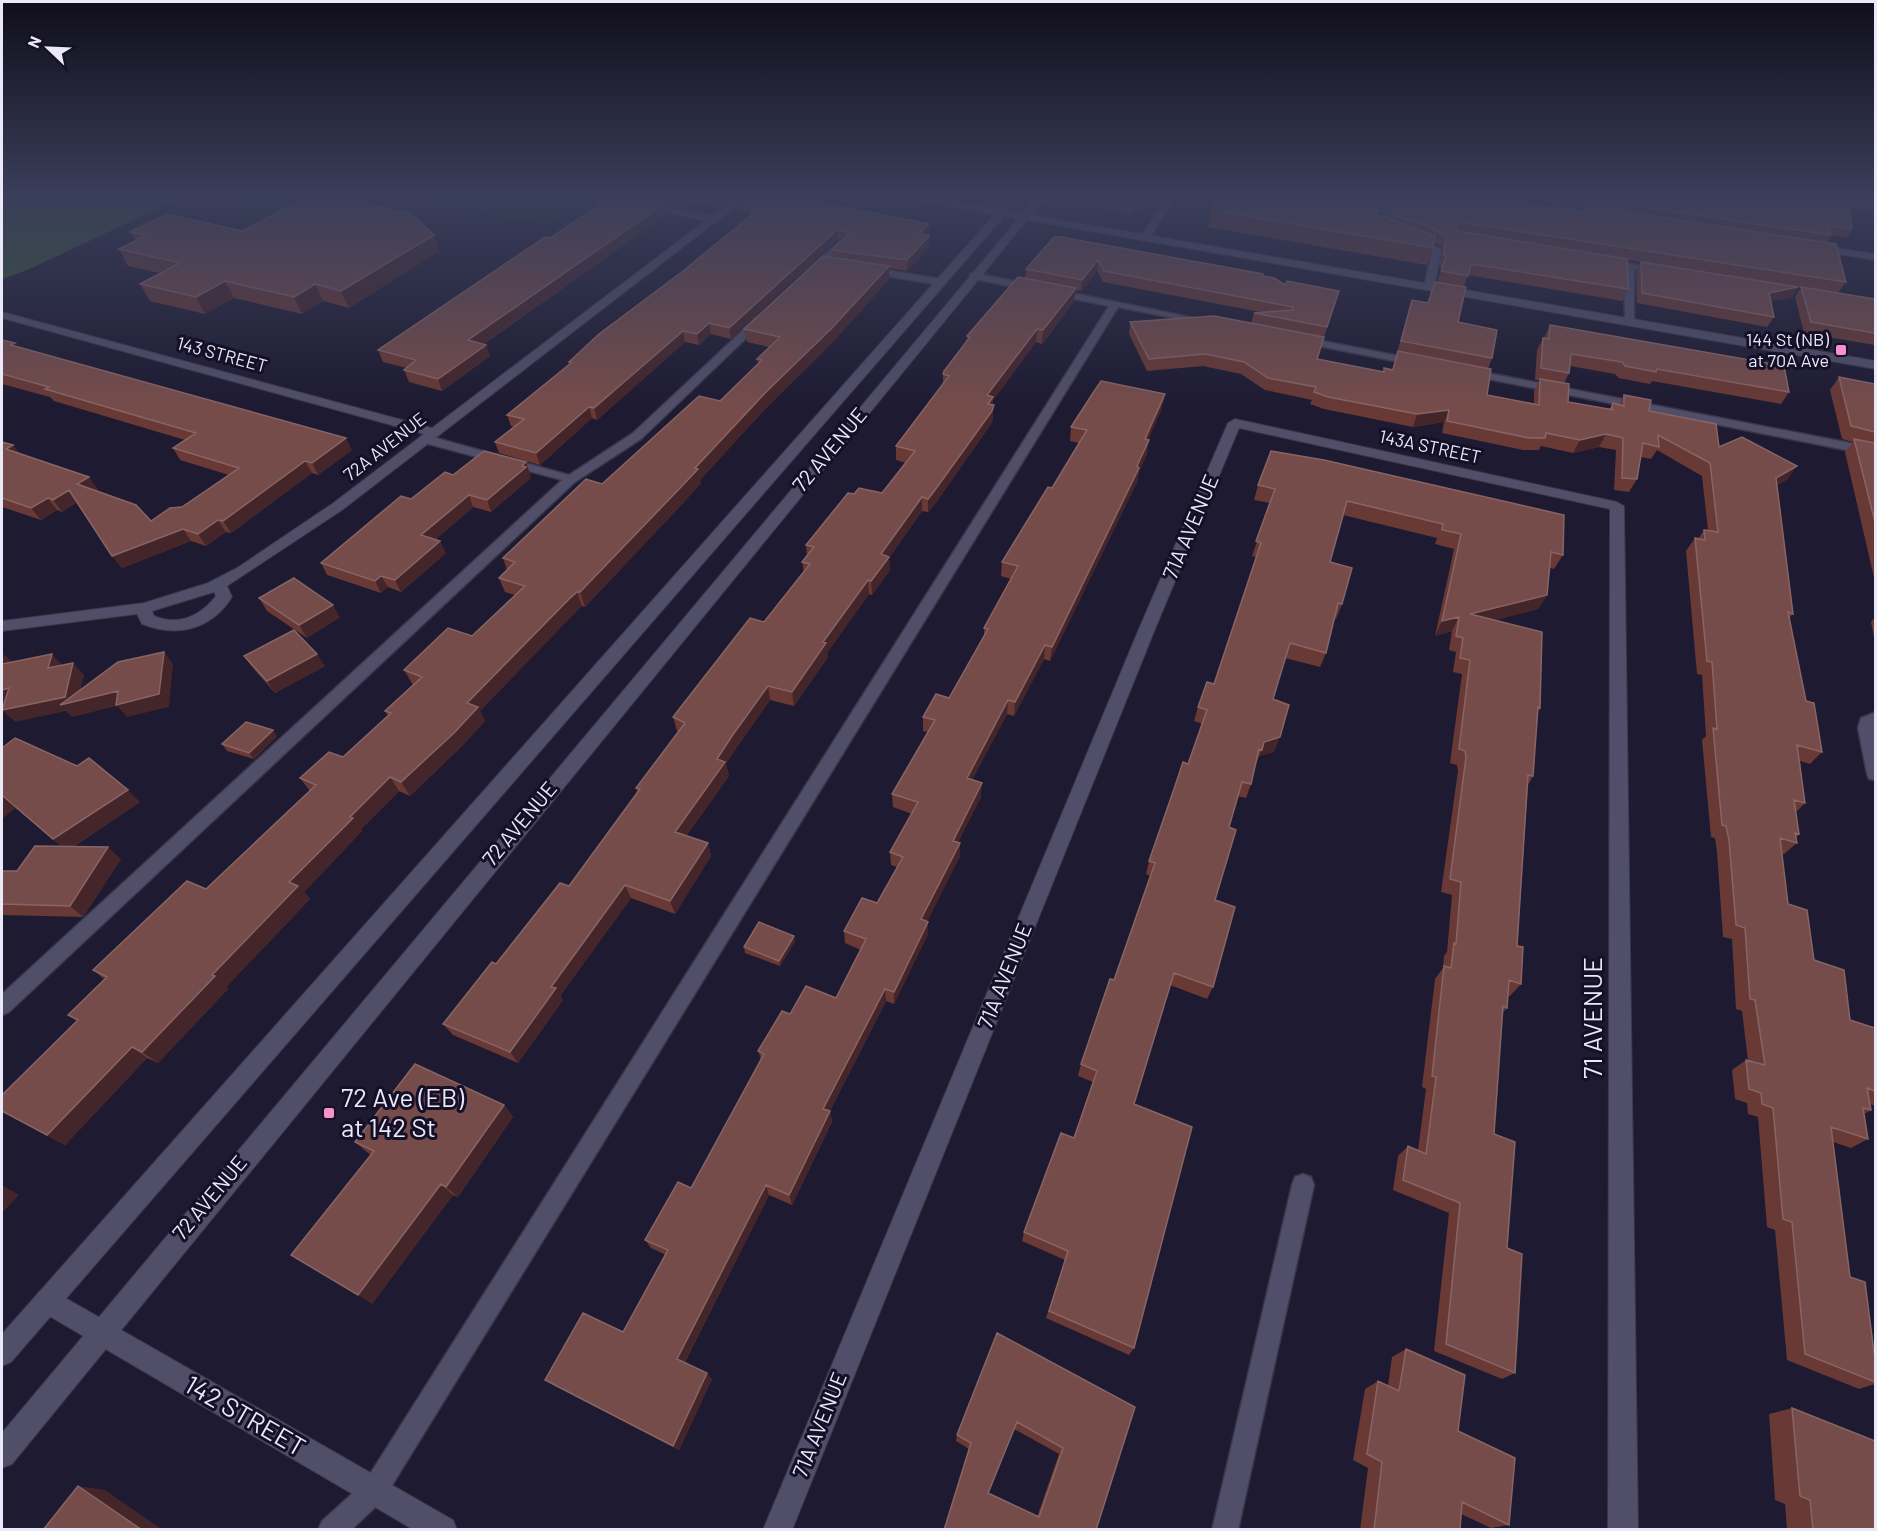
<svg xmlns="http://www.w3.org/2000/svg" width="1877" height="1531" viewBox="0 0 1877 1531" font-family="Barlow,sans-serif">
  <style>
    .green { fill: #15310f }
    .forest { fill: #385831 }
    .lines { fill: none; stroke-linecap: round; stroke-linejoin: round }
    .lane-casing { stroke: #3a364a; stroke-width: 3 }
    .street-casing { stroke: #3a364a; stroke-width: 2 }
    .secondary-casing { stroke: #3a364a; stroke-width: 2 }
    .lane { fill: #514e69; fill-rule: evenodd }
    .street { fill: #514e69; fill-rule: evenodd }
    .secondary { fill: #514e69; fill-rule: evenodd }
    .wall { fill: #683935; fill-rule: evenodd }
    .shaded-wall { fill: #44252a }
    .building { fill: #764c4a; stroke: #886565; stroke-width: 1.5; fill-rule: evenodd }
    .poi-dot { fill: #f790ce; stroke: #141027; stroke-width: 2 }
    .labels { text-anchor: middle; stroke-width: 6; stroke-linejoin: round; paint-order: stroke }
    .far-poi-label { font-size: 18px; fill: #eae9f9; stroke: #141027; text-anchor: end }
    .far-street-label { font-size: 18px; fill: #eae9f9; stroke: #141027 }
    .street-label { font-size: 21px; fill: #eae9f9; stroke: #141027 }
    .near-street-label { font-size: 26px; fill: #eae9f9; stroke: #141027 }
    .near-poi-label { font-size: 26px; fill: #eae9f9; stroke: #141027; text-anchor: start }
  </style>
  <rect width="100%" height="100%" fill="#1d1a31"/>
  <path class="green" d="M401 196H486L464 209Z
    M494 196H592L548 225 470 210Z
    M266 199H286L302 207 265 220 238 213 239 210Z"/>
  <path class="forest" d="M2 196H185L25 271 2 279Z"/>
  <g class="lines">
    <defs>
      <path id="lane" d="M605 196 714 216 719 219 714 222 608 201 604 198Z
        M1168 196H1176L1148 240H1142L1140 238Z
        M1389 196H1397L1384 229 1376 231Z
        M1789 196H1813L1876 204V210Z
        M1410 235H1416L1442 250 1433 289 1424 287 1432 251 1410 239Z
        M840 241 848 243 815 275H807V271Z
        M1607 259 1666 271 1661 274 1634 269V324L1625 322 1624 268 1604 264V260Z
        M868 267 940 279 945 282 940 285 864 272V268Z
        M974 273 1214 322 1209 325 1118 307 383 1500 351 1530H318L322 1521 365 1482 1109 306 970 278V274Z
        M757 317 766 319 641 439 575 482 9 1012 2 1015V994L562 480 421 442V436H429L569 475 633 433Z
        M1302 337 1415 359 1421 362 1415 365 1298 342 1297 340Z
        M1467 369 1876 448V456L1463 374 1461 372Z
        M1876 712 1875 780 1869 779 1867 774 1858 728 1861 718Z
        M1303 1174 1311 1177 1314 1185 1238 1530H1212L1292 1185 1295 1177Z"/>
      <path id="street" d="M738 196H749L342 510 227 586 232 597C211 630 177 638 142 624L137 614 2 631V621L144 603 208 583 237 568 332 504 424 434 2 318V312L432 428ZM214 592 216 596C200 616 179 626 154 616L152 611Z
        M1551 196H1561L1560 206 1612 216 1607 219 1551 210Z
        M1815 245 1876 254V260L1811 250V246Z
        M1235 419 1617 502 1624 506 1638 1530H1608L1610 509 1239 428 1155 629 792 1530H763L1139 629 1228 423Z
        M48 1288 453 1520 457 1530H414L39 1310 35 1301 39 1292Z"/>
      <path id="secondary" d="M900 196H922L999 209 1011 196H1021L1008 211 1022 213 1037 196H1047L1032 215 1876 361V369L1027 220 12 1464 2 1468V1433L1018 219 1004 216 11 1362 2 1366V1334L994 215Z"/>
    </defs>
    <use href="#lane" class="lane-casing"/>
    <use href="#street" class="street-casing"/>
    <use href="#secondary" class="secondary-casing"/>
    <use href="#lane" class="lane"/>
    <use href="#street" class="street"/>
    <use href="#secondary" class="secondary"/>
  </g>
  <path class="wall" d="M619 196H734L720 207 685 201 677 207 664 204 666 215 484 344 490 356 442 391 409 382 404 370 407 368 383 362 378 350 550 238 646 201Z
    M738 196H825L818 202 929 224V234L928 236 929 247 907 271 889 268V279L833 342 768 406 700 480 701 483 684 502 585 607 582 606 574 613 480 711 485 721 461 747 410 796 399 791 361 829 362 831 304 892 310 899 226 987 228 989 158 1063 147 1058 65 1145 2 1111 77 1021 68 1015 104 979 93 970 206 889 310 791 300 778 343 757 388 716 385 711 413 685 404 670 472 636 515 595 505 592 499 578 507 570 503 558 602 484 720 401 758 364 757 359 769 347 747 342 744 329 833 258 832 250 842 240 838 239 731 339 711 334 699 345 685 342 597 420 592 418 540 465 499 453 495 442 514 427 511 426 507 415 569 364V362L683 271 751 215V212L735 209 734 199Z
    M1084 196H1150L1139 211 1135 210 1133 214 1087 206V202H1084Z
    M1220 196H1281L1279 200 1290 201 1292 196H1387L1378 216 1390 219 1399 196 1524 204 1583 213 1586 208 1584 207 1585 196H1858L1856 199 1845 198 1852 229 1847 238 1831 235 1827 242 1846 282 1838 293 1875 305V345L1804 333 1795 297 1801 288 1798 287 1792 297 1771 301 1774 317 1767 327 1637 303 1636 272 1641 262 1627 260 1628 289 1622 301 1468 275 1464 287 1458 322 1492 358 1488 369 1487 395 1534 404V391L1540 380H1535L1537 350 1543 338H1544L1550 325 1789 392 1781 404 1652 381 1650 384 1619 378 1615 374 1570 366 1569 373 1564 383 1568 402 1610 409 1613 403 1619 405 1624 395 1649 411 1719 447 1788 479 1777 485 1793 614 1789 618 1806 701 1822 752 1810 764 1800 761 1805 803 1796 812 1799 834 1796 838 1797 843 1784 854H1782L1788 904 1814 960 1850 1020 1875 1028V1106L1870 1104 1871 1110 1864 1114 1868 1139 1851 1148 1833 1142 1850 1277 1875 1360V1384L1859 1389 1787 1360 1775 1230 1767 1227 1758 1117 1748 1114 1747 1103 1735 1099 1732 1070 1746 1060 1748 1061 1742 1011 1736 1009 1732 939 1723 937 1717 852 1715 838 1711 837 1702 740 1706 736 1702 675 1697 674 1686 551 1695 538 1698 539 1704 530H1708L1702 476 1657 450 1651 459 1641 457 1637 479 1629 492 1614 490 1616 450 1599 447 1573 453 1541 446 1539 450H1523L1442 433 1444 422 1413 427 1324 409 1310 404 1312 400 1265 390 1241 374 1203 366 1147 371 1129 334 1130 322 1251 323 1254 313 1260 312 1103 282 1097 271 1081 291 1075 290 1074 301 1046 339 1042 344 1036 342 993 400V419L991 424 935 504 928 512 922 511 889 558 890 570 872 595 869 594 827 653 828 657 794 706 770 700 735 750 726 764 729 776 686 836 708 843 711 856 675 914 631 898 560 996 563 1000 518 1063 453 1035 443 1024 496 964 569 886 637 792 636 788 679 732 677 731 673 717 764 622 804 573 802 562 807 556 806 545 854 494 882 493 906 463 896 460V446L943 385V374L967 341V336L1025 278 1026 269 1054 237 1263 276 1285 285 1339 291 1317 359 1383 372 1392 370 1412 300 1428 303 1435 282H1437L1442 267H1439L1442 247 1434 242 1427 265 1208 227 1211 210Z
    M242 231 439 251 349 308 323 301 302 314 234 298 205 314 150 301 140 284 160 273 128 266 119 249 136 241 130 232Z
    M2 340 18 347 352 450 318 475 312 473 231 533 226 532 206 546 191 541 122 568 112 556 77 502 62 512 57 510 41 520 2 507V442L13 445 19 453 98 489 95 491 151 521 182 507 229 475 180 460 173 448 185 440 54 401 50 397 2 384Z
    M1839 377 1875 384V582L1845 452 1853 442 1842 439 1830 390Z
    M1162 408 1148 440 1147 454 1139 471 1137 482 1050 661 1044 659 1014 716 1007 714 972 780 981 797 958 842 960 856 927 921 928 934 894 1004 886 1001 830 1111 832 1122 792 1205 769 1195 685 1362 712 1379 679 1450 555 1386 545 1380 623 1332 666 1255 651 1248 645 1240 691 1188 761 1059 758 1051 790 1014 836 998 861 950 845 943 844 931 877 903 897 867 891 865 890 852 912 814 893 807 892 794 928 732 923 731V717L949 698 984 637V628L1011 579 1001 576 1002 562 1052 488 1079 443 1070 441 1071 427Z
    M1271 451 1563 555 1554 569 1550 568 1547 595 1538 609 1494 620 1540 708 1538 711 1533 776 1528 785 1517 946 1521 984 1510 996H1508L1507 1008 1502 1013 1494 1134 1507 1248 1515 1373 1502 1379 1434 1351 1449 1213 1393 1190 1398 1156 1408 1146 1418 1150 1426 1089 1422 1087 1435 979 1443 968 1444 956 1447 952 1452 895 1441 892 1458 771 1457 765 1450 763 1462 674 1453 672 1456 652 1449 650 1452 631 1435 636 1454 549 1435 544 1437 538 1343 515 1330 562 1342 604 1336 619 1335 618 1326 653 1320 667 1285 658 1273 699 1274 752 1259 756 1256 764H1255L1251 784 1246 798 1238 796 1229 827 1215 900 1213 987 1207 999 1170 985 1134 1104V1348L1129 1355 1046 1318 1065 1260 1022 1241 1024 1232 1074 1138 1093 1082 1078 1076 1081 1064 1114 980 1150 876 1146 874 1149 861 1188 764 1202 724 1194 721 1198 707 1214 684 1256 557 1252 556 1270 503 1254 500 1258 485Z
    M530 474 529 475 531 478 491 512 473 507 435 540 446 553 401 592 388 587 381 593 327 575 321 563 411 499 453 475Z
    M259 598 340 617 307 638 267 611Z
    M1875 617V643L1871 622Z
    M244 656 325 666 275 693 253 668Z
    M277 736 254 759 227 751 222 744Z
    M2 748 140 802 73 847 121 859 83 917 2 915V871H17L61 846 16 808Z
    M795 941 780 966 745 953 744 947Z
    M504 1105 513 1117 458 1197 453 1195 372 1304 371 1155 368 1153 355 1142Z
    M997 1333 1135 1407 1096 1530H944L969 1449 956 1441 957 1435ZM1014 1429 1059 1454 1037 1517 989 1493Z
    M1406 1349 1458 1431 1509 1525 1491 1528 1461 1514 1460 1530H1360L1368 1468 1353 1460 1365 1389 1378 1381 1388 1386 1392 1357Z
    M1792 1408 1875 1530H1787L1785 1504 1775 1500 1769 1414Z"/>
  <path class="shaded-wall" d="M675 196H684L685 201 677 207 675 197Z
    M719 196H734L720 207 718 197Z
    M812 196H825L808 210 807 200Z
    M1135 196H1137L1135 210 1133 214Z
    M1142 196H1150L1139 211Z
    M1385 196H1387L1375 223 1378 212Z
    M664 204 666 215 472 352 468 340Z
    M929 224V234L919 245V234Z
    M838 229V239L731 339 729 328Z
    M434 235 439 251 349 308 341 291Z
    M929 236V247L907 271V260Z
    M1098 260 1097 271 1081 291 1082 280Z
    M889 266V279L833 342 768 406 700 480 701 483 684 502 585 607 580 592 695 468 766 392Z
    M225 281 234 298 205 314 196 297Z
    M315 284 323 301 302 314 294 297Z
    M1798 287 1792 297 1763 303 1769 293Z
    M1076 288 1074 301 1042 344 1043 330Z
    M709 323 711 334 699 345 697 334Z
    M1037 329 1036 342 993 400V419L991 424 935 504 928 512V499L987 395Z
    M683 331 685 342 597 420 594 408Z
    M486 345 490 356 442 391 438 379Z
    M1165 394 1162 408 1142 453 1145 439Z
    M589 407 592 418 540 465 536 453Z
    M1449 410 1444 422 1413 427 1417 414Z
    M1606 434 1599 447 1573 453 1580 440Z
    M346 438 352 450 318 475 312 463Z
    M1149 440 1147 454 1139 471 1137 482 1050 661 1052 647Z
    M13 445 22 457 6 449Z
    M305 461 312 473 231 533 223 521Z
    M526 462 530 474 529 475 531 478 491 512 487 500Z
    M1797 466 1788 479 1767 490 1776 478Z
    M89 477 98 489 86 497 77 484Z
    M69 490 78 502 62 512 53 500Z
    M469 495 473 507 427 547 421 535Z
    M922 497V511L889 558 890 570 872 595 871 581 881 554Z
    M48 498 57 510 41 520 31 508Z
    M218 520 226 532 206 546 198 534Z
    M183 529 191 541 122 568 112 556Z
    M440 541 446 553 401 592 395 580Z
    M381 576 388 587 381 593 375 581Z
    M868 580 869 594 827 653 828 657 794 706 792 692 823 642Z
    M577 592 582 606 480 711 485 721 461 747 410 796 401 782 467 703Z
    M1547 595 1538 609 1462 629 1470 614Z
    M333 605 340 617 307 638 299 625Z
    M1459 617 1452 631 1435 636 1442 621Z
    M1045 645 1044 659 1014 716 1015 702Z
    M164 652 173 664 169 707 127 717 117 706 72 717 66 711 15 722 2 710 73 663 84 675 78 701Z
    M4 654 16 666 2 665Z
    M52 654 63 666 48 668Z
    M317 654 325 666 275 693 267 681Z
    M768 686 770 700 735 750 726 764 729 776 679 845 675 832 717 759 732 736Z
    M9 688 21 700 2 705V690Z
    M1008 700 1007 714 966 792 967 778Z
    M273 730 277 736 254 759 249 753Z
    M1280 737 1274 752 1259 756 1264 742Z
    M390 777 399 791 361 829 362 831 304 892 310 899 226 987 228 989 158 1063 142 1052 212 975 289 882 350 817Z
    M982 783 981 797 952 854 953 841Z
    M128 790 140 802 66 851 53 839Z
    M3 796 16 808 2 819V797Z
    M708 843 711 856 675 914 670 901Z
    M960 843V856L922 932 921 919Z
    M108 847 121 859 83 917 70 906Z
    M625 885 631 898 560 996 563 1000 518 1063 510 1052 551 987Z
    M928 922V934L894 1004V992Z
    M794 936 795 941 780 966 779 961Z
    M885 989 886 1001 826 1119 823 1109Z
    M132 1047 147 1058 65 1145 47 1135Z
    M504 1105 513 1117 458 1197 446 1187Z
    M830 1111 832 1122 792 1205 789 1195Z
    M441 1184 453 1195 372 1304 358 1295Z
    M2 1185 19 1195 2 1213Z
    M766 1185 769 1195 683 1365 677 1359Z
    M707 1373 712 1379 679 1450 673 1446Z
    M78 1486 105 1490 163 1530H142Z"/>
  <path class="building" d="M309 196H328L411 213 434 235 341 291 315 284 294 297 225 281 196 297 140 284 180 263 119 249 147 235 130 232 167 214 242 231Z
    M612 196 664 204 468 340 486 345 438 379 404 370 416 360 378 350 545 237 550 238Z
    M738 196H812L807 200 929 224 919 234 929 236 907 260 832 250 850 233 838 229 729 328 709 323 697 334 683 331 594 408 589 407 536 453 495 442 524 419 507 415 571 363 569 362 599 334 683 271 760 208 750 206 754 203 734 199Z
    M1220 196H1258L1386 217 1435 236 1433 248 1211 210Z
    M1292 196H1385L1378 212 1291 198Z
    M1399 196H1525L1524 204 1585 213 1586 206 1836 244 1846 282 1460 222 1456 225 1458 231 1627 259 1628 289 1471 264 1468 276 1441 271 1446 256 1444 255 1446 236 1428 226 1391 215Z
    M1588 196H1836L1849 199 1852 229 1828 226 1831 235 1588 199Z
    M1054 237H1061L1263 274V276L1274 278 1285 285 1287 281 1339 291 1327 327 1254 313 1293 310V307L1104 271 1098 260 1082 280 1026 269Z
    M823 256 889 266 832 328 766 392 695 468 698 469 681 487 580 592H577L569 599 467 703 478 707 454 733 401 782 390 777 350 817 353 818 289 882 298 886 212 975 215 976 142 1052 132 1047 47 1135 2 1111V1095L78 1020 68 1015 107 977 93 970 187 881 206 889 316 785 300 778 329 752 343 757 391 713 385 711 422 677 404 670 448 628 472 636 525 586 499 578 515 562 503 558 586 479 602 484 699 396 720 401 762 360 757 359 780 337 744 329Z
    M1641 262 1798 287 1769 293 1774 317 1642 293Z
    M1018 277 1076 288 1043 330 1037 329 987 395 993 397 988 404 994 405 992 411 935 490 928 499 922 497 881 554 889 557 871 581 868 580 823 642 826 643 792 692 768 686 732 736 717 759 725 762 675 832 708 843 670 901 625 885 551 987 556 988 510 1052 443 1024 492 962 496 964 560 883 569 886 640 789 636 788 685 723 673 717 750 618 764 622 810 564 802 562 814 547 806 545 848 493 854 494 859 488 882 493 915 451 896 446 949 376 943 374 944 371 970 337 967 336Z
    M1435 282 1466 287 1458 322 1497 330 1492 358 1401 341 1412 300 1428 303Z
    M1801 287 1874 299 1875 305V333L1811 322Z
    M1214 316 1324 337 1317 359 1384 372V368L1393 370 1398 351 1491 369 1487 395 1539 405 1540 379 1569 384 1568 402 1614 410 1611 409 1613 403 1624 406V395L1651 400 1649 411 1716 424 1719 447 1742 437 1797 466 1776 478 1793 614 1788 612 1806 701 1814 703 1822 752 1797 745 1805 803 1794 800 1799 834 1795 833 1797 843 1780 838 1788 904 1807 910 1814 960 1844 970 1850 1020 1875 1028V1091L1867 1088 1871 1110 1863 1108 1868 1139 1831 1127 1850 1277 1865 1282 1875 1360V1382L1805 1354 1792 1222 1783 1219 1773 1108 1762 1104 1761 1093 1749 1089 1746 1060 1765 1065 1755 1000 1750 999 1745 928 1736 925 1729 840 1726 826 1722 825 1713 728 1717 729 1712 662 1707 661 1695 538 1705 540 1704 530 1718 532 1710 463 1658 435 1659 447 1643 443 1637 479 1622 478 1623 438 1606 434 1580 440 1546 433 1545 438H1529L1447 421 1449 410 1417 414 1328 397 1314 392 1316 387 1268 378 1244 362 1205 354 1149 359 1130 322Z
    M1550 325 1784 366 1789 392 1657 369 1656 372 1625 366 1622 362 1571 354 1569 373 1541 368 1543 338 1549 339Z
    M2 340 15 343 11 345 346 438 312 463 305 461 223 521 218 520 198 534 183 529 112 556 69 490 53 500 48 498 31 508 2 498V442L13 445 6 449 89 477 77 484 136 505 151 521 170 508 182 507 239 468 173 448 196 433 45 389 49 387 2 374Z
    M1839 377 1875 384V432L1851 426Z
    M1101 381 1165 394 1145 439 1149 440 1137 466 1139 468 1052 647 1045 645 1015 702 1008 700 967 778 982 783 953 841 960 843 921 919 928 922 894 992 885 989 823 1109 830 1111 789 1195 766 1185 677 1359 707 1373 673 1446 545 1380 583 1313 623 1332 668 1250 645 1240 678 1182 691 1188 764 1054 758 1051 782 1011 790 1014 806 986 836 998 866 939 844 931 862 898 877 903 903 857 890 852 918 802 892 794 935 720 923 717 936 694 949 698 988 629 984 628 1018 566 1002 562 1048 487 1052 488 1087 430 1071 427 1091 396Z
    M1854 439 1875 443V522Z
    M484 451 526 462 522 466 526 467 487 500 469 495 421 535 440 541 395 580 381 576 375 581 321 563 401 496 411 499 445 472 453 475Z
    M1271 451 1324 460 1564 515 1563 555 1551 552 1547 595 1470 614 1542 632 1540 708 1538 707 1533 776 1528 775 1517 946 1523 947 1521 984 1509 980 1507 1008 1503 1006 1494 1134 1515 1142 1507 1248 1522 1254 1515 1373 1446 1344 1460 1203 1403 1180 1408 1146 1426 1154 1436 1077 1432 1076 1444 966 1451 968 1454 943 1456 944 1461 882 1450 879 1466 757 1465 751 1459 749 1470 660 1460 658 1463 638 1456 636 1459 617 1442 621 1461 534 1442 530 1443 524 1347 501 1330 562 1352 568 1342 604 1338 603 1326 653 1290 643 1273 699 1289 705 1280 737 1264 742 1262 750 1259 749 1251 784 1242 782 1229 827 1236 830 1215 900 1235 907 1213 987 1174 973 1134 1104 1192 1127 1134 1348 1049 1311 1068 1251 1024 1232 1061 1133 1074 1138 1097 1071 1081 1064 1110 979 1114 980 1155 863 1149 861 1174 789 1183 762 1188 764 1207 710 1198 707 1207 682 1214 684 1261 543 1256 541 1275 489 1258 485Z
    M294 578 333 605 299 625 259 598Z
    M294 630 317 654 267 681 244 656Z
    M164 652 159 694 116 705 118 691 60 705 118 662Z
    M52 654 48 668 73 663 65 697 2 710 9 688 2 690V664Z
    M246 722 273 730 249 753 222 744Z
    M15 738 77 766 89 758 128 790 53 839 3 796 2 797V748Z
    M35 846 108 847 70 906 2 904V871H17Z
    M759 922 794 936 779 961 744 947Z
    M415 1064 504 1105 446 1187 441 1184 358 1295 291 1255 374 1151 355 1142Z
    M997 1333 1135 1407 1096 1530H944L971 1443 957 1435ZM1017 1422 1063 1448 1039 1517 988 1493Z
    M1406 1349 1465 1375 1458 1431 1515 1458 1509 1525 1462 1502 1460 1530H1374L1382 1462 1367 1454 1378 1381 1399 1391Z
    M1792 1408 1875 1441V1530H1813L1810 1500 1800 1496Z
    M78 1486 142 1530H43Z"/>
  <linearGradient id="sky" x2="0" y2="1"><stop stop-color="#100e1b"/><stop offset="0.48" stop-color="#3a3e5a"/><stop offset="1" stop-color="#3a3e5a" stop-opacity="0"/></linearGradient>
  <rect width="1877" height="410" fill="url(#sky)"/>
  <g class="poi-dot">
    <rect x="1835" y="344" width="12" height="12" rx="3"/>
    <rect x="323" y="1107" width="12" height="12" rx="3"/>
  </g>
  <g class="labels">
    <g class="far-poi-label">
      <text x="1829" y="346">144 St (NB)<tspan x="1829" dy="21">at 70A Ave</tspan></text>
    </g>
    <g class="far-street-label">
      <text transform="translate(222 355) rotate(15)" y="6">143 STREET</text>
      <text transform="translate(385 447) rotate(-38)" y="6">72A AVENUE</text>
      <text transform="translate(1430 447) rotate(12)" y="6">143A STREET</text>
    </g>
    <g class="street-label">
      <text transform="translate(830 450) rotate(-50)" y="7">72 AVENUE</text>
      <text transform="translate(1191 527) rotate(-67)" y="7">71A AVENUE</text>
      <text transform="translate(520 824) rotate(-50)" y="7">72 AVENUE</text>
      <text transform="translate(1005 976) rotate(-68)" y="7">71A AVENUE</text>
      <text transform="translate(210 1198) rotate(-50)" y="7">72 AVENUE</text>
      <text transform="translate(820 1425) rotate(-68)" y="7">71A AVENUE</text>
    </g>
    <g class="near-street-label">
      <text transform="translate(1593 1018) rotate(-90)" y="9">71 AVENUE</text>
      <text transform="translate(245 1416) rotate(30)" y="9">142 STREET</text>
    </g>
    <g class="near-poi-label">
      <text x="341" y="1107">72 Ave (EB)<tspan x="341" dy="30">at 142 St</tspan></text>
    </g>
  </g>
  <rect width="1877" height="1531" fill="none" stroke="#eae9f9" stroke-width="6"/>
  <g transform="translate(48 48) rotate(293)" stroke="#141027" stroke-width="4.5" paint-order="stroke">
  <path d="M0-4.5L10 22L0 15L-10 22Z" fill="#eae9f9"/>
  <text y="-9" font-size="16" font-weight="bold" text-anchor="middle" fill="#eae9f9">N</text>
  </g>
</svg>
